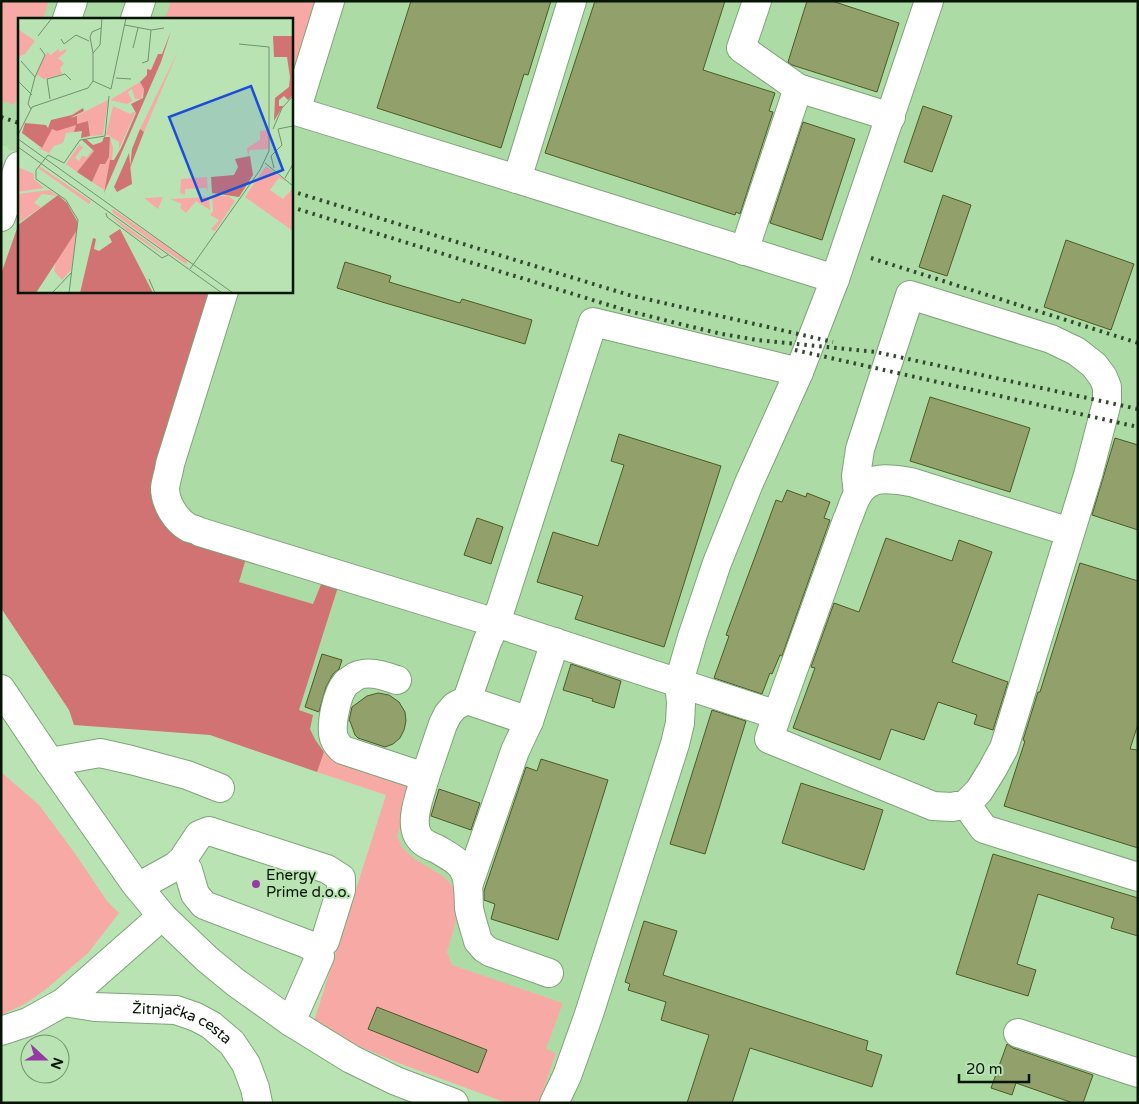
<svg xmlns="http://www.w3.org/2000/svg" width="1139" height="1104" viewBox="0 0 1139 1104" font-family="'Varela Round',sans-serif">
  <style>
    .built { fill: #acdba5 }
    .green { fill: #f7a9a6 }
    .forest { fill: #d17372 }
    .building { fill: #92a16b; stroke: #4d5a26 }
    .lines { fill: none; stroke-linecap: round; stroke-linejoin: round }
    .minor-casing { stroke: #7da477; stroke-width: 30 }
    .minor { stroke: #fff; stroke-width: 28 }
    .rail { stroke: #334830; stroke-width: 4; stroke-dasharray: 2.5 5; stroke-linecap: butt }
    .poi-dot { fill: #953aa5; stroke: #bae3b4; stroke-width: 2 }
    .labels { text-anchor: middle; stroke-width: 4; stroke-linejoin: round; paint-order: stroke }
    .poi-label { font-size: 15px; fill: #071505; stroke: #bae3b4; text-anchor: start }
    .street-label { font-size: 15px; fill: #071505; stroke: #bae3b4 }
    .inset-road { fill: none; stroke: #72916e; stroke-width: 1 }
    .view { fill: #1d4ed8; fill-opacity: 0.15; stroke: #1d4ed8; stroke-width: 2.5 }
    .inset-edge { fill: none; stroke: #071505; stroke-width: 2.5 }
  </style>
  <rect width="100%" height="100%" fill="#bae3b4"/>
  <path class="built" d="M1 1H1138V1103H539L556 1054 546 1049 563 1003 452 965 447 952 455 925 452 885 443 876 413 858 402 847 396 836 415 780 324 752 316 741 310 728 299 710 338 587 313 604 239 582 172 526 216 291H291V19H19V153L8 149V147L1 145Z"/>
  <path class="green" d="M1 1H49L43 19H19V92L14 105 1 100Z
    M171 1H316L291 78V19H165Z
    M324 752 415 780 397 836 402 847 413 858 443 876 452 885 456 897 457 912 455 925 447 952 452 965 563 1003 546 1049 556 1053 539 1103H507L401 1064 347 1041 314 1021 386 795 317 772Z
    M1 772 39 805 74 852 107 901 119 913 88 953 45 990 25 1004 1 1015Z"/>
  <path class="forest" d="M19 223V291H216L156 499 247 555 239 582 313 604 322 582 338 587 299 710 313 715 310 729 316 741 324 752 317 772 210 735 74 725 69 710 1 608V274Z"/>
  <path class="building" d="M411 1H551L528 75 524 74 501 148 377 108Z
    M595 1H725L703 70 775 93 769 111 773 112 740 214 736 212 735 215 545 153Z
    M807 1H832L899 23 877 92 792 65 788 62Z
    M923 106 952 116 932 172 904 162Z
    M803 122 855 139 822 240 770 223Z
    M943 195 971 205 947 276 919 267Z
    M1066 240 1134 264 1111 330 1044 307Z
    M345 262 391 276 389 282 460 303 462 299 532 320 525 344 382 302 337 288Z
    M930 397 1030 428 1010 492 910 461Z
    M619 434 721 466 664 647 575 619 583 596 537 582 553 532 598 546 624 465 611 461Z
    M1115 438 1138 445V530L1092 515Z
    M787 490 806 497 807 493 830 502 824 518 830 520 782 656 780 655 772 674 770 673 762 694 714 678 729 636 726 635 776 500 782 502Z
    M477 518 503 527 491 564 464 555Z
    M886 538 952 561 959 540 992 552 952 662 1008 682 993 730 974 724 977 715 938 702 924 740 891 729 880 760 793 728 815 668 811 667 834 603 859 612Z
    M1080 563 1138 581V724L1130 749 1138 750V848L1004 806 1025 741 1023 740 1038 692H1040Z
    M322 654 342 660 339 669 333 674 326 687 319 712 305 707Z
    M571 664 621 681 614 708 592 701 593 699 563 690Z
    M378 693 389 695 399 702 405 712 406 721 404 730 400 738 393 744 385 747 358 738 355 735 350 721H349L352 707 367 696Z
    M712 710 746 721 705 854 670 844Z
    M541 759 608 780 558 940 491 919 495 904 484 900V891L526 767 537 771Z
    M801 783 883 810 864 870 782 843Z
    M439 789 480 803 471 830 431 816Z
    M993 854 1138 898V936L1111 928 1114 918 1038 894 1017 964 1036 970 1028 996 956 974Z
    M644 921 677 931 663 975 868 1041 866 1050 882 1055 872 1087 750 1048 732 1103H687L709 1035 661 1020 666 1002 628 990 630 984 625 982Z
    M377 1007 487 1050 478 1073 368 1029Z
    M1007 1044 1013 1048 1093 1075 1083 1103H1073L1016 1083 1012 1095 991 1088Z"/>
  <g class="lines">
    <defs>
      <g id="minor">
        <path d="M330 1 296 111 517 179"/>
        <path d="M572 1 517 179 835 279"/>
        <path d="M757 1 741 48 798 88 891 117"/>
        <path d="M67 19 73 1"/>
        <path d="M135 19 141 1"/>
        <path d="M1 217 19 166"/>
        <path d="M744 251 798 88"/>
        <path d="M224 291 170 464C169 472 166 480 165 488 165 503 176 521 189 528 193 529 197 530 200 532L496 623 593 322 799 372"/>
        <path d="M397 680C384 676 370 670 356 676 353 678 349 681 346 683 337 693 330 725 334 738 336 743 339 747 343 750L425 777 443 724 448 714 455 706 467 700 487 642 496 623 777 715 769 739 933 806 952 807 966 804 979 791 992 770 1004 748 1088 475 1107 402V387L1103 377 1094 365 1076 351 1051 339 910 295 860 449 856 476 858 494"/>
        <path d="M1 689 50 762 134 882 162 916 207 959 235 982 291 1022 351 1059 396 1081 454 1103"/>
        <path d="M467 700 529 721"/>
        <path d="M777 715 847 520C851 512 853 502 858 494 870 474 891 479 911 482L1070 532"/>
        <path d="M50 762 100 753 131 760 187 775 220 788"/>
        <path d="M425 777C421 793 409 820 418 836 422 843 430 846 437 849 445 854 456 859 462 867 470 878 468 894 469 908 471 919 475 930 478 941L484 948 490 952 549 973"/>
        <path d="M966 804 984 829 1138 877"/>
        <path d="M185 856 199 835 209 831 327 869 341 878V890L325 941"/>
        <path d="M468 886 515 751 529 721 555 642"/>
        <path d="M138 887 176 866 180 862 188 870 195 894 204 905 307 944 316 949 320 956 291 1022"/>
        <path id="s1" d="M64 1002 95 1007 176 1010 196 1017 211 1025 232 1043 246 1064 255 1088 258 1103"/>
        <path d="M1 1031 28 1022 64 1002 162 916"/>
        <path d="M1018 1033 1138 1073"/>
        <path d="M554 1103 567 1076 589 1014 675 744 680 723 681 703 679 682 692 637 717 563 749 483 799 372 835 279 929 1"/>
      </g>
    </defs>
    <use href="#minor" class="minor-casing"/>
    <use href="#minor" class="minor"/>
    <path class="rail" d="M1 117 19 123
      M291 191 629 295 833 342
      M291 207 625 310 684 325 722 334 757 340 876 352 1138 409
      M871 258 1138 343
      M795 350 1138 427"/>
  </g>
  <circle class="poi-dot" cx="256" cy="884" r="5"/>
  <g class="labels">
    <g class="poi-label">
      <text x="266" y="880">Energy<tspan x="266" dy="17">Prime d.o.o.</tspan></text>
    </g>
    <g class="street-label">
      <text dy="5" stroke="none"><textPath href="#s1" startOffset="122">Žitnjačka cesta</textPath></text>
    </g>
  </g>
  <g transform="translate(18 18)">
    <rect width="275" height="275" fill="#bae3b4"/>
    <path d="M0 11 17 23 7 36 0 39ZM40 31 42 34 48 31V34L40 40 46 45 42 50 44 56 26 61 18 56 29 34 33 37ZM160 33 126 114 122 111ZM122 64 126 71 123 81H117L114 71 110 74 114 83 109 86 92 82ZM90 82 85 117 72 118 70 103 59 107 52 101ZM95 88 112 96 118 93 101 131V124L88 116ZM58 107 56 114 48 115 45 125 36 128 31 135 20 130H24L32 112ZM251 112 250 131 232 132 230 138 229 130 242 122V113ZM92 119 95 130 93 153 86 172 74 164 82 146 91 139ZM61 127 65 129 57 140 61 143 64 138 69 139 75 131 76 133 59 154 48 146ZM21 148 73 183 71 186 20 150ZM248 148 269 164 261 160 252 172 265 181 275 170V213L227 179ZM0 149 16 156V161L26 170 0 174ZM189 159 190 174 189 170 167 171V177L162 175 163 161ZM32 172 39 178 24 176 16 185 23 189 2 204 0 176ZM194 178H210L217 183 197 213 193 211 201 202 192 197 195 193ZM145 179 140 191 126 180H128ZM191 179 192 192 178 183 168 195 162 190 164 186 152 181ZM95 191 170 243 168 246 146 232 94 194ZM91 196 130 224 147 238 109 213ZM59 212 53 252 44 262 36 253 38 243Z" fill="#f7a9a6"/>
    <path d="M153 13 143 44 86 175 92 142H96L103 130 118 95 113 86 125 80 126 71 122 64 129 57V51L133 52 140 36H144ZM255 18H275V77L270 82 266 78 261 82V88H265L256 103 257 80 271 69 272 59 269 39H256ZM65 90 66 93 52 100 59 98V106L70 103 72 118 63 120 64 113 56 114 58 107 39 113 34 111 24 130 4 115 7 105 28 107 30 110 33 102 54 97ZM122 111 126 114 112 150 114 131ZM86 119H92L91 139 87 146H82L74 164 59 154 76 133 64 122 68 121 75 127 84 124ZM111 135 114 166 99 174 96 169ZM232 138 235 157 221 179 194 175 193 159 216 157 220 149 217 141ZM40 177 49 185 59 203V212L18 275H0V207ZM102 211 135 275H62L75 220 78 221 76 231 81 233 94 224 91 218Z" fill="#d17372"/>
    <path class="inset-road" d="M107 7 133 12 146 10M20 18 34 0M43 21 46 26 58 17 71 23M115 30 120 10M75 35 72 19 74 14 83 10M3 43 17 59M124 45 130 43 133 12M98 60 113 61M0 63 14 77M75 63 93 71 108 0M32 81 29 61 47 56 53 62M13 91 10 86 17 59 27 37 22 30M255 111 264 90 275 78M260 111 275 108M0 117 14 89 70 70 75 63V35L82 27 84 0M0 121 215 275M0 129 204 275M247 145 275 168M256 150 253 138 264 127 260 111M267 160 275 146M88 195 89 199 144 240 150 237M172 251 242 152 251 133V29L221 26M131 261 137 275M34 275 54 254M51 275 60 202 48 182 18 161V152L30 137 46 145 62 122 87 118 91 78"/>
    <path class="view" d="M233 68 265 152 184 183 151 99Z"/>
    <rect width="275" height="275" class="inset-edge"/>
  </g>
  <rect width="1139" height="1104" fill="none" stroke="#071505" stroke-width="5"/>
  <g transform="translate(45 1059) rotate(111)"><circle r="24" fill="#bae3b4" stroke="#72916e"/>
  <path d="M0-4L9 19L0 12L-9 19Z" fill="#953aa5"/>
  <text y="-8" font-size="14" font-weight="bold" text-anchor="middle" fill="#071505">N</text>
  </g>
  <path d="M959 1074v8h70v-8" fill="none" stroke="#071505" stroke-width="2.5"/>
  <text x="966" y="1074" font-size="15" fill="#071505" stroke="#bae3b4" stroke-width="4" paint-order="stroke">20 m</text>
</svg>
